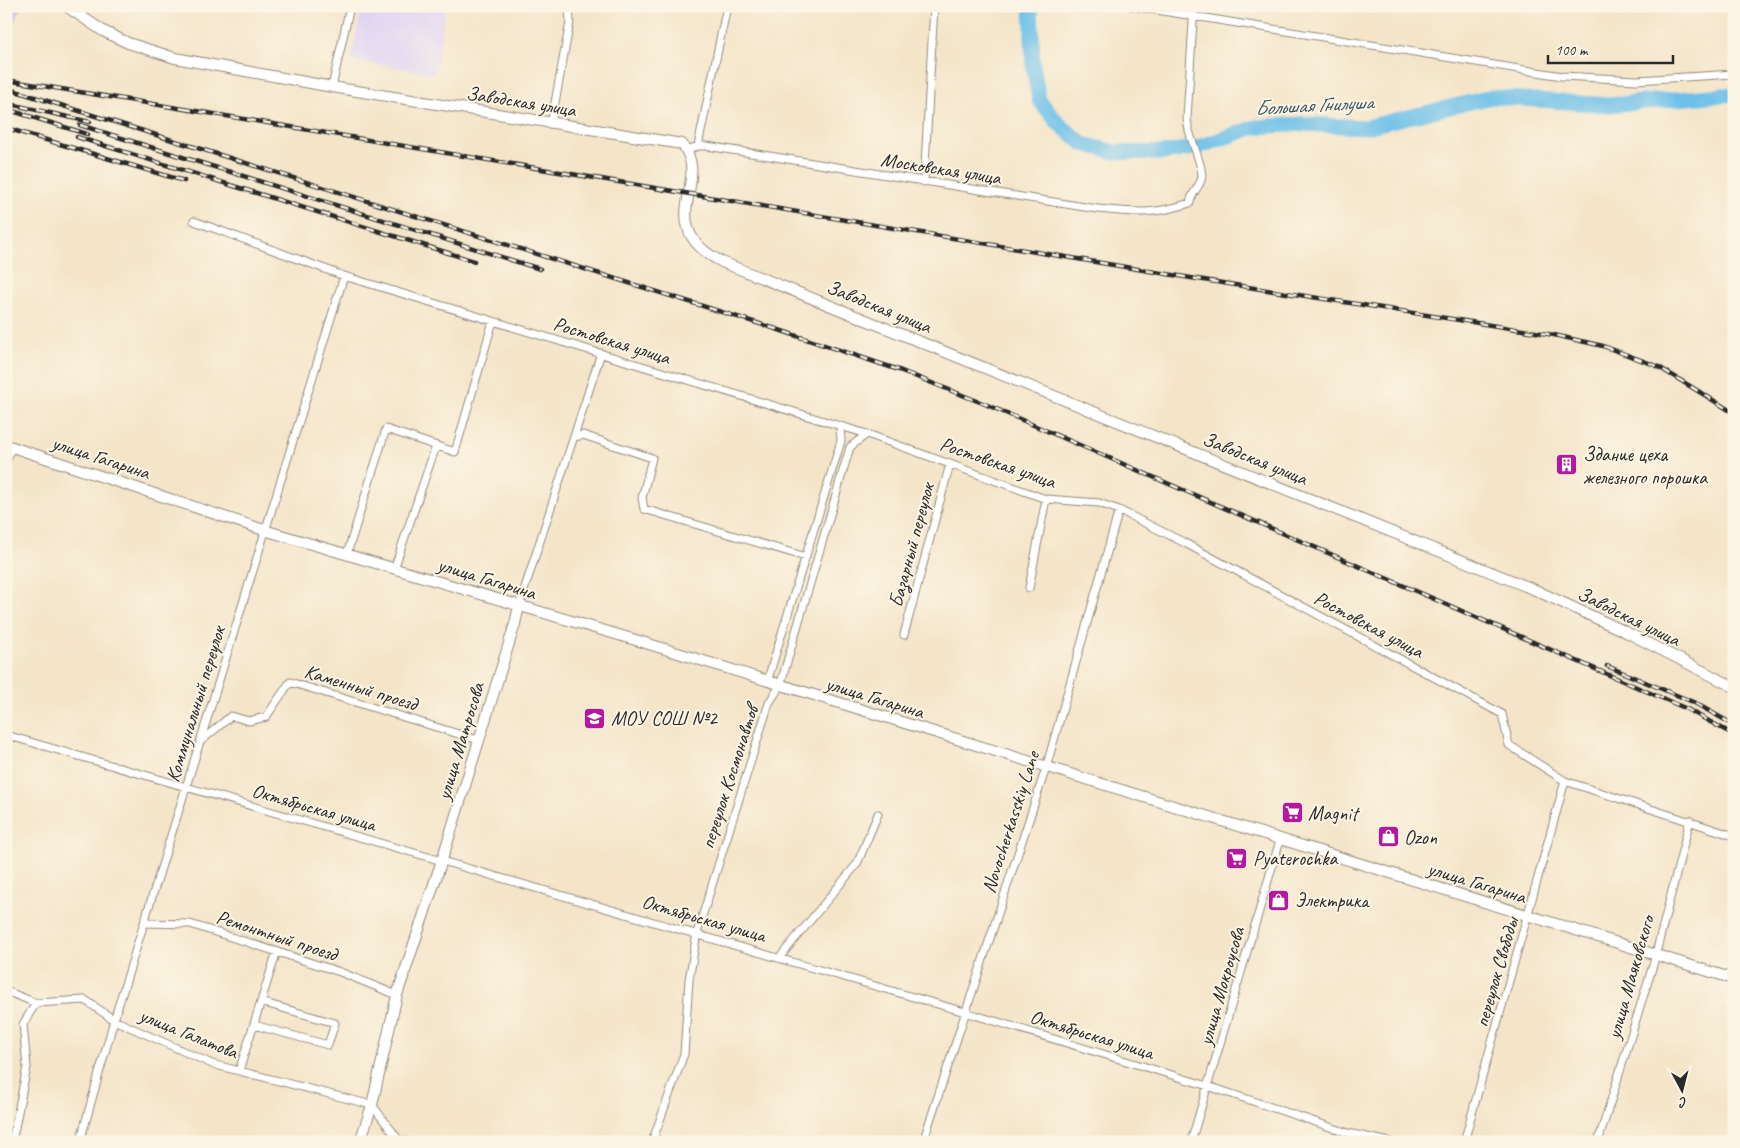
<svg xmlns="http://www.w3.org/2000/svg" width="1740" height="1148" viewBox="0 0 1740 1148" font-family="Caveat,sans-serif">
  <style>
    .built { fill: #e0d4f4 }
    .industrial { fill: #c4c0db }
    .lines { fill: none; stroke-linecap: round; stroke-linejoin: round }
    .river { stroke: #6dc0e9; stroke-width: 15 }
    .street-casing { stroke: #90887a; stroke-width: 9 }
    .secondary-casing { stroke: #90887a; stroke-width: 12 }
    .street { stroke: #fff; stroke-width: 7 }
    .secondary { stroke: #fff; stroke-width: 10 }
    .rail-casing { stroke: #2b2b2b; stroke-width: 4.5 }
    .rail { stroke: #fcf5e5; stroke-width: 2.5; stroke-dasharray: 8; stroke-linecap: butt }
    .labels { text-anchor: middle; stroke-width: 4; stroke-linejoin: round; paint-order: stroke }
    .street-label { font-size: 20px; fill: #2b2b2b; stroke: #fcf5e5 }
    .poi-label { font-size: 20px; fill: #2b2b2b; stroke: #fcf5e5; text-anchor: start }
    .water-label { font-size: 21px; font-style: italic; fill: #3f5864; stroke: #fcf5e5 }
  </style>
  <rect width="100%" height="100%" fill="#fcf5e5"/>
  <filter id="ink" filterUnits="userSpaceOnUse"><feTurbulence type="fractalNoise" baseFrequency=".02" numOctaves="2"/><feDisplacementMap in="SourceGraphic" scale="10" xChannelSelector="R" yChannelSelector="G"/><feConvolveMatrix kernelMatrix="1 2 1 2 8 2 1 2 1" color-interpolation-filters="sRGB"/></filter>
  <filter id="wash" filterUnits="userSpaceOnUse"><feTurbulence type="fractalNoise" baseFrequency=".0096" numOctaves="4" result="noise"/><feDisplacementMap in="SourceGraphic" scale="20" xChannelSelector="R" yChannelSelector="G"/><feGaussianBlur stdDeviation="1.12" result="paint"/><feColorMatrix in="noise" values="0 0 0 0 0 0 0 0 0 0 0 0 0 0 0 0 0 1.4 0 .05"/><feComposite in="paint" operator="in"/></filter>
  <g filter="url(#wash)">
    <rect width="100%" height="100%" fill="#f4e5c9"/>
    <path class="built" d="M362 6H446L435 74 351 60Z"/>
    <path class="industrial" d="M6 6H22L6 41Z"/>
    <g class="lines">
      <path class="river" d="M1031 6 1033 65 1039 100 1058 123 1083 144 1115 152 1164 153 1198 147 1255 127 1302 124 1366 127 1492 97 1609 105 1734 94"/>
    </g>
  </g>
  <g filter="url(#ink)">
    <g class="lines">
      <defs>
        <path id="street" d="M1132 6 1562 76 1637 80 1734 74
          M332 87 350 6
          M551 124 570 22 569 6
          M698 146 727 6
          M687 150 698 146H707L1097 209C1135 213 1153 215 1190 203 1191 192 1202 186 1202 175 1200 155 1188 138 1187 118L1194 6
          M924 182 934 6
          M194 221 344 276 867 434 1046 499 1099 503 1119 510 1183 542 1502 714 1509 745 1565 781 1734 836
          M574 437 583 435 652 458 642 498 644 509 806 557
          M6 462 12 446
          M347 554 386 429 455 452 493 321
          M394 569 436 446
          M1029 588 1046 499
          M519 606 601 353
          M904 635 950 464
          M767 682 841 441 840 426
          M6 735 965 1012 1208 1086 1348 1133 1390 1142
          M201 741 231 716 249 721 266 717 290 682 478 740
          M145 923 190 924 340 972 397 995
          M780 957 857 864 878 814
          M6 991 36 1003 85 1000 114 1020 212 1064 372 1105 398 1139 409 1142
          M254 1025 328 1045 335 1023 261 1002
          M239 1071 277 951
          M12 1142 27 1067 23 1024 36 1003
          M80 1142 114 1020 344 276
          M652 1142 684 1054 689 980 697 933 769 703 780 686 850 447 867 434
          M923 1142 1046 768 1119 510
          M1191 1142 1280 840
          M1464 1142 1565 781
          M1598 1142 1653 965 1690 820"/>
        <path id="secondary" d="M66 6 103 31 128 43 175 58 332 87 682 144C713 182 651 226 722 262L1533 589 1626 632 1734 687
          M6 445 264 530 639 641 1734 979
          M360 1142 372 1105 397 995 442 860 515 624 519 606"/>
      </defs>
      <use href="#street" class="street-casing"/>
      <use href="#secondary" class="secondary-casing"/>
      <use href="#street" class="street"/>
      <use href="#secondary" class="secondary"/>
      <defs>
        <path id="rail" d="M6 80 190 110
          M6 88 776 329 899 370 985 404 1593 668 1687 709 1734 735
          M6 103 90 122
          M184 109 1191 278 1554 335 1603 346 1657 366 1734 413
          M9 110 87 134
          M80 125 540 269
          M6 128 184 181
          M77 137 474 261
          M1607 666 1693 702 1734 725"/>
      </defs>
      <use href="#rail" class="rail-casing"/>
      <use href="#rail" class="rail"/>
    </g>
  </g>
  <defs>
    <symbol id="building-square" viewBox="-11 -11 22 22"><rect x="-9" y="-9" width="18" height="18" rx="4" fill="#b5179e" stroke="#fcf5e5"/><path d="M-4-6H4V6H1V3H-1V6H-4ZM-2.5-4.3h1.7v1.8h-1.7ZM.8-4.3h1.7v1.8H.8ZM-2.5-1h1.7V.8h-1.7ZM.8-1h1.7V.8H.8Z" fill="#fff"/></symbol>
    <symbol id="school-square" viewBox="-11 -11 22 22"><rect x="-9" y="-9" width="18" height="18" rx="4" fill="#b5179e" stroke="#fcf5e5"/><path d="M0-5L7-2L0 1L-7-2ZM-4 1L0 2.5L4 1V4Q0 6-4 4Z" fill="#fff"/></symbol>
    <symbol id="supermarket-square" viewBox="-11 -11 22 22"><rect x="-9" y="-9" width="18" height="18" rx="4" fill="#b5179e" stroke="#fcf5e5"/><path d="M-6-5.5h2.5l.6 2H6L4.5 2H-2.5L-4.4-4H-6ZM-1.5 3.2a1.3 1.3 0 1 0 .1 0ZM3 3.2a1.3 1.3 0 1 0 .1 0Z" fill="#fff"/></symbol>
    <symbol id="shop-square" viewBox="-11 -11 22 22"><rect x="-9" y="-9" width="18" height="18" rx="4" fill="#b5179e" stroke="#fcf5e5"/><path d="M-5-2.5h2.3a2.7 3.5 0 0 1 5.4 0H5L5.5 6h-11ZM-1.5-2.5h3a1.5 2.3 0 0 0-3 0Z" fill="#fff"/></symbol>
  </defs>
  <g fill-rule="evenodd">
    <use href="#building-square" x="1554" y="452" width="25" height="25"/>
    <use href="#school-square" x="582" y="706" width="25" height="25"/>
    <use href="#supermarket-square" x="1280" y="800" width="25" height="25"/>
    <use href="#shop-square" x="1376" y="824" width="25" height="25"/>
    <use href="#supermarket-square" x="1224" y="846" width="25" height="25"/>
    <use href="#shop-square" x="1266" y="888" width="25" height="25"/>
  </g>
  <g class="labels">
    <g class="street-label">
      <text transform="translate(521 101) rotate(9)" y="7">Заводская улица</text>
      <text transform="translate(941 168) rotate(9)" y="7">Московская улица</text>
      <text transform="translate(879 306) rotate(22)" y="7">Заводская улица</text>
      <text transform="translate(612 340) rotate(17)" y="7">Ростовская улица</text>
      <text transform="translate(101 457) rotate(18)" y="7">улица Гагарина</text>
      <text transform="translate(1255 458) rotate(22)" y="7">Заводская улица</text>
      <text transform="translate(998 462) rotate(19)" y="7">Ростовская улица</text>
      <text transform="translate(911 545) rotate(-75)" y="7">Базарный переулок</text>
      <text transform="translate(487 578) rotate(17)" y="7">улица Гагарина</text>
      <text transform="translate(1629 616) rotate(26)" y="7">Заводская улица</text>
      <text transform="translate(1369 624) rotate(28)" y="7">Ростовская улица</text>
      <text transform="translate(361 687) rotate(17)" y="7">Каменный проезд</text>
      <text transform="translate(875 697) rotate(17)" y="7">улица Гагарина</text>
      <text transform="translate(195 704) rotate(-73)" y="7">Коммунальный переулок</text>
      <text transform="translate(460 741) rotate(-73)" y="7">улица Матросова</text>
      <text transform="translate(729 777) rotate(-72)" y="7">переулок Космонавтов</text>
      <text transform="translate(314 807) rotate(16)" y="7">Октябрьская улица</text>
      <text transform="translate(1010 822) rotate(-72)" y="7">Novocherkasskiy Lane</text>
      <text transform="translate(1477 882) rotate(17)" y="7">улица Гагарина</text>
      <text transform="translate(704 918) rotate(16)" y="7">Октябрьская улица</text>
      <text transform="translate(277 935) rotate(18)" y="7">Ремонтный проезд</text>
      <text transform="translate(1496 972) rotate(-74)" y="7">переулок Свободы</text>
      <text transform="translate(1630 977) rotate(-74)" y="7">улица Маяковского</text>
      <text transform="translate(1221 986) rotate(-74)" y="7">улица Мокроусова</text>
      <text transform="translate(189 1033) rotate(22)" y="7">улица Галатова</text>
      <text transform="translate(1092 1034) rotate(17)" y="7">Октябрьская улица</text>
    </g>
    <g class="poi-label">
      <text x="1583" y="461">Здание цеха<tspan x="1583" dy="23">железного порошка</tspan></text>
      <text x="611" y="725">МОУ СОШ №2</text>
      <text x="1308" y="820">Magnit</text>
      <text x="1404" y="844">Ozon</text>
      <text x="1253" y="865">Pyaterochka</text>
      <text x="1295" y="907">Электрика</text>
    </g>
    <g class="water-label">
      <text transform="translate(1314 105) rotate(-3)" y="7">Большая Гнилуша</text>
    </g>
  </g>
  <rect width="1740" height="1148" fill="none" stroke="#fcf5e5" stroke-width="25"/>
  <g transform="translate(1682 1090) rotate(173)" stroke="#fcf5e5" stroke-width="4" paint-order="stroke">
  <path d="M0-4L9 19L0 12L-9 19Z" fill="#2b2b2b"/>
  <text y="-8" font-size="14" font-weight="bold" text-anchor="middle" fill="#2b2b2b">С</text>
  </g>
  <path d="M1548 55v8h125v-8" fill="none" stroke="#2b2b2b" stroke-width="2.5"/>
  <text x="1555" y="55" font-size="15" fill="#2b2b2b" stroke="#fcf5e5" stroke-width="4" paint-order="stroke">100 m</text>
</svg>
